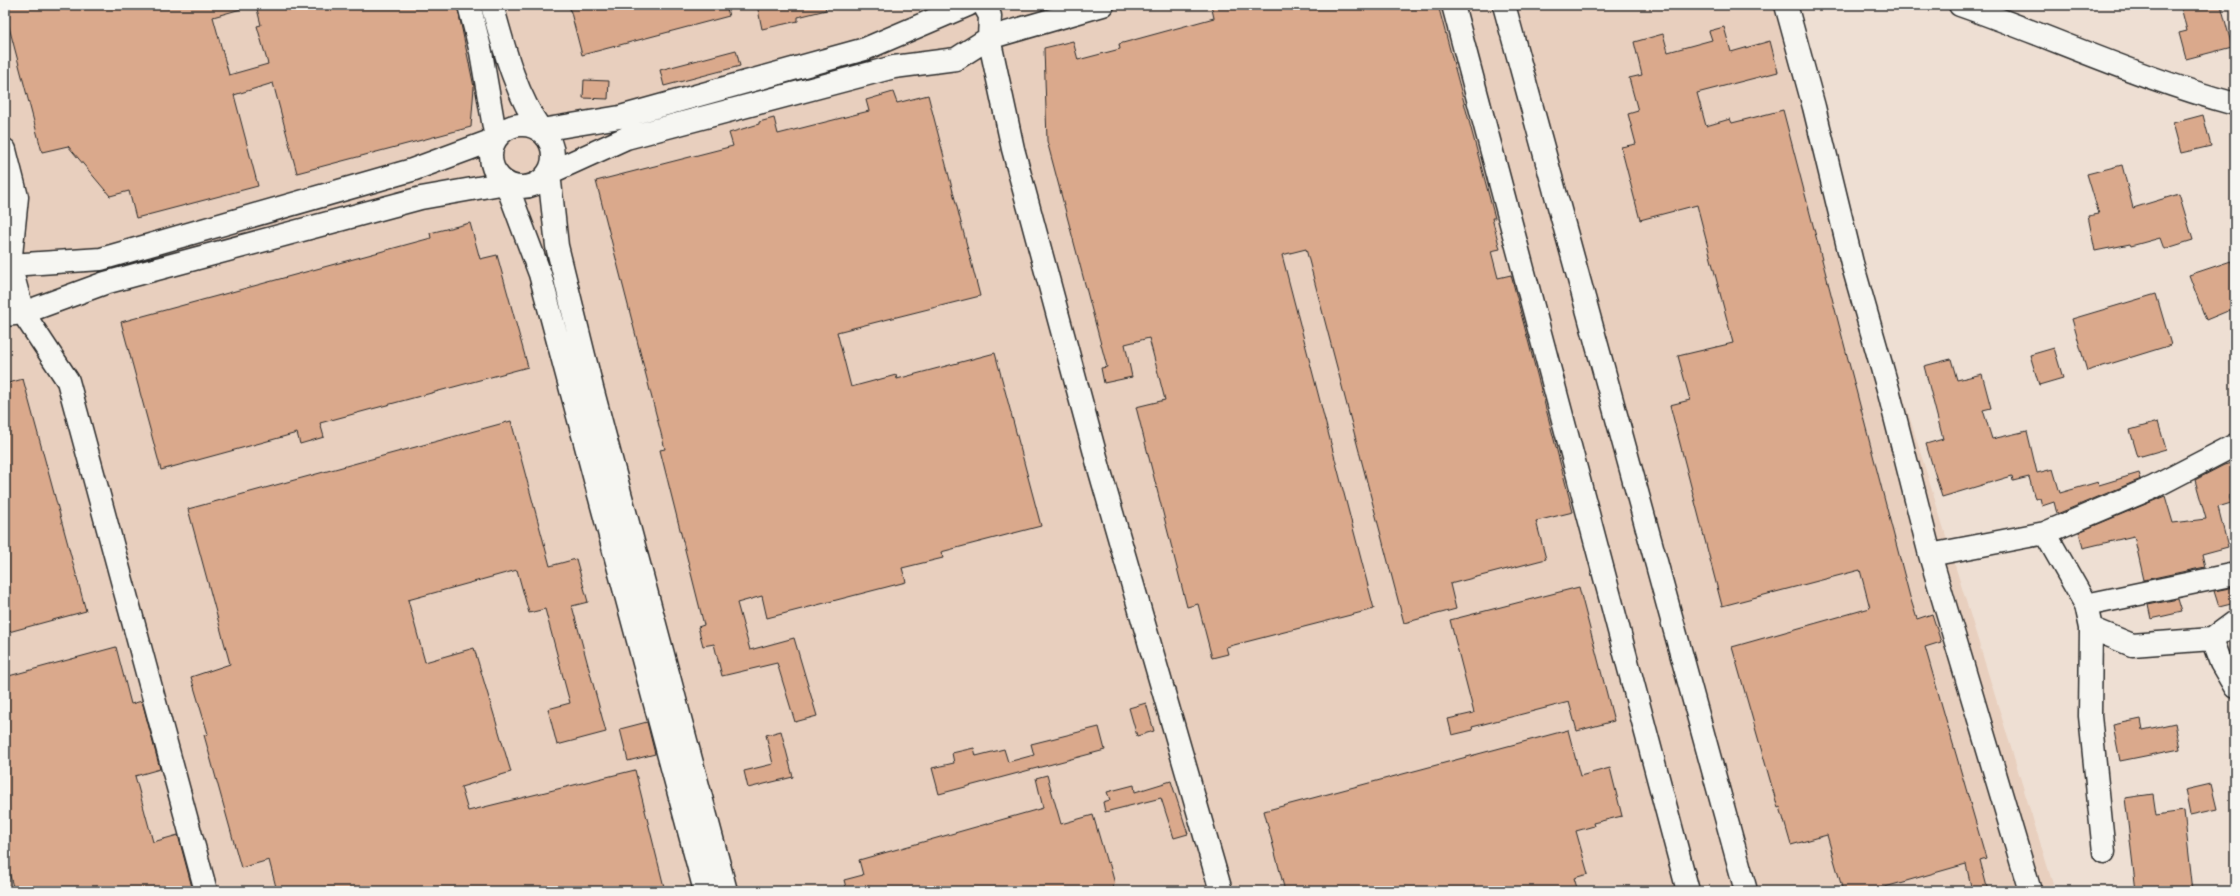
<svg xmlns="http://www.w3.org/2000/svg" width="2240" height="896" viewBox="0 0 2240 896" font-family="Sriracha,sans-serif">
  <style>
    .built { fill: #e8cfbe }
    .building { fill: #daa98c; stroke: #2b2b2b }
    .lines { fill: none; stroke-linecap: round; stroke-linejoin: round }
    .minor-casing { stroke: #2b2b2b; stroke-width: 25 }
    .minor { stroke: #f6f6f2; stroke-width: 22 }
  </style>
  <rect width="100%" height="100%" fill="#eedfd3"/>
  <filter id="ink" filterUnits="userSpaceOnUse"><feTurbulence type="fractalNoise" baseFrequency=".025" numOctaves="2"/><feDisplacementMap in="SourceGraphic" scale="8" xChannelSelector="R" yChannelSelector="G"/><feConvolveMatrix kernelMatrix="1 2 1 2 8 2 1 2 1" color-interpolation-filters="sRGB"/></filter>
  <g filter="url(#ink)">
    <path class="built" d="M5 5H1783L2055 891H5Z"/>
    <path class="building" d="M5 5H241V9L213 17 229 75 268 64 257 26 261 25 256 5H457L474 87 471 127 297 173 273 83 234 95 258 186 136 218 129 191 110 196 68 146 42 152 5 12Z
      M569 5H726L729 16 582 55Z
      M757 5H825L826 10 798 17V21L762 29Z
      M1211 5H1438L1495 218H1492L1500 249 1491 251 1498 278 1511 275 1573 512 1536 521 1546 559 1450 584 1456 609 1404 623 1306 249 1282 255 1374 609 1226 647 1228 654 1212 658 1198 604 1187 607 1136 407 1165 400 1149 338 1125 344 1132 377 1104 383 1101 368 1107 367 1047 141 1044 48 1073 41 1078 60 1120 49 1119 44 1214 18Z
      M2190 5H2221L2232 47 2186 59 2179 33 2187 31 2181 7Z
      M1724 27 1731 52 1770 41 1778 72 1697 93 1706 126 1730 119 1732 123 1783 110 1910 597 1917 619 1932 614 1941 642 1925 647 1986 858 1980 860 1988 891H1972L1966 864 1871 891H1843L1827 835 1791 845 1780 807 1778 808 1732 647 1870 608 1860 570 1722 606 1670 405 1690 400 1678 356 1733 343 1697 205 1640 220 1621 147 1636 144 1628 114 1638 111 1629 78 1642 75 1634 42 1663 34 1668 52 1712 40 1709 31Z
      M736 50 740 66 664 86 660 70Z
      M584 80 609 81 608 99 583 98Z
      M893 92 897 103 928 95 980 296 837 332 851 387 896 375 897 379 995 353 1041 526 941 552 943 558 902 568 906 582 767 618 762 596 737 603 750 650 794 638 817 716 795 722 777 663 722 676 714 644 703 646 698 627 704 625 660 450 665 449 596 181 733 146 729 133 759 124V122L774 118 778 134 869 111 866 100Z
      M2203 115 2211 146 2181 153 2173 123Z
      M2122 165 2133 208 2179 194 2193 240 2164 249 2160 238 2131 246 2130 244 2095 251 2088 216 2099 214 2087 174Z
      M470 223 480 259 497 255 528 367 320 423 324 437 300 444 297 433 161 470 121 322 431 238 430 233Z
      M2231 261 2235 273V308L2206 320 2189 275Z
      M2156 294 2171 345 2087 371 2072 319Z
      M2054 348 2063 378 2039 385 2030 355Z
      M1951 359 1957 380 1982 374 1991 408 1983 410 1992 439 2027 431 2037 473 2053 469 2060 493 2098 482 2099 485 2139 473 2141 479 2057 514 2054 502 2042 506 2040 498 2035 499 2029 477 2013 481 2012 476 1942 497 1926 444 1943 439 1924 366Z
      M23 379 86 611 5 633V384Z
      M511 421 550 566 576 559 588 602 572 606 606 732 557 745 548 709 570 703 545 609 529 613 517 570 408 600 425 662 474 648 511 772 461 787 468 811 635 770 665 891H277L269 860 241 868 204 735 208 734 191 677 230 664 188 509Z
      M2158 422 2166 449 2138 457 2130 430Z
      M2235 462V494L2229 496 2231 503 2218 507 2228 547 2202 554 2205 567 2144 580 2134 536 2083 548 2079 532 2165 496 2173 523 2206 519 2195 480 2224 465Z
      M1579 587 1614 721 1577 731 1569 702 1472 727 1473 730 1452 735 1448 719 1474 713 1450 620Z
      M2235 587V603L2219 607 2214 591Z
      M2178 599 2182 612 2151 619 2148 605Z
      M116 647 131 704 142 701 160 769 135 776 153 842 178 835 193 891H14L5 856V677Z
      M1146 703 1154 731 1137 736 1129 708Z
      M2141 719 2143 730 2175 723 2180 749 2120 761 2113 725Z
      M647 722 655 754 628 761 620 729Z
      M1099 727 1105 750 939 794 932 768 954 763 952 753 974 748 976 756 1004 749 1008 762 1034 755 1031 744Z
      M1568 730 1580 776 1610 768 1622 816 1593 823 1594 826 1576 831 1588 874 1574 878 1578 891H1285L1264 811Z
      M781 731 793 777 748 788 744 771 773 764 766 735Z
      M1047 775 1061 824 1093 815 1107 863 1109 862 1115 884 1113 885 1115 891H847L844 880 863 875 859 860 1043 808 1036 778Z
      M1171 781 1188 834 1174 838 1161 798 1105 812 1103 802 1110 800 1107 792 1134 785 1135 792Z
      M2211 784 2217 809 2190 815 2185 790Z
      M2153 794 2156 815 2184 811 2193 891H2136L2125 798Z"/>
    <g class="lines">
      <defs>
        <path id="minor" d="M492 5C504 48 515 93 541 130L620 117 865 49 968 5
          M984 5 990 16 989 38 1013 149 1099 468 1221 891
          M1453 5 1688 891
          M1504 5 1746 891
          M1786 5 1814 107 1852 263 1888 389 1930 555 2045 533 2152 488 2235 445
          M1960 5C2052 37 2141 79 2235 104
          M491 156a31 31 0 1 1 62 0a31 31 0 1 1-62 0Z
          M5 150 17 197 10 265 23 313 68 381 206 891
          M5 267 10 265 101 259 412 170 496 139 481 52 469 5
          M5 315 23 313 105 283 421 198 506 183 540 274 705 891
          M2045 533 2086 605 2091 628 2090 716 2104 852
          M1930 555 2030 891
          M2086 605 2235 574
          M2091 628 2132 645 2212 639 2221 663 2235 687
          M2212 639 2235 622
          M726 891 592 388 557 246 549 173 626 138 894 67 956 59 989 38 1103 5"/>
      </defs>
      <use href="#minor" class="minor-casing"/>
      <use href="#minor" class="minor"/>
    </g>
  </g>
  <rect width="2240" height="896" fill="none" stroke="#f6f6f2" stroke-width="20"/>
  <rect x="10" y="10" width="2220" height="876" fill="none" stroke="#2b2b2b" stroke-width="1.5" filter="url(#ink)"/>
</svg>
